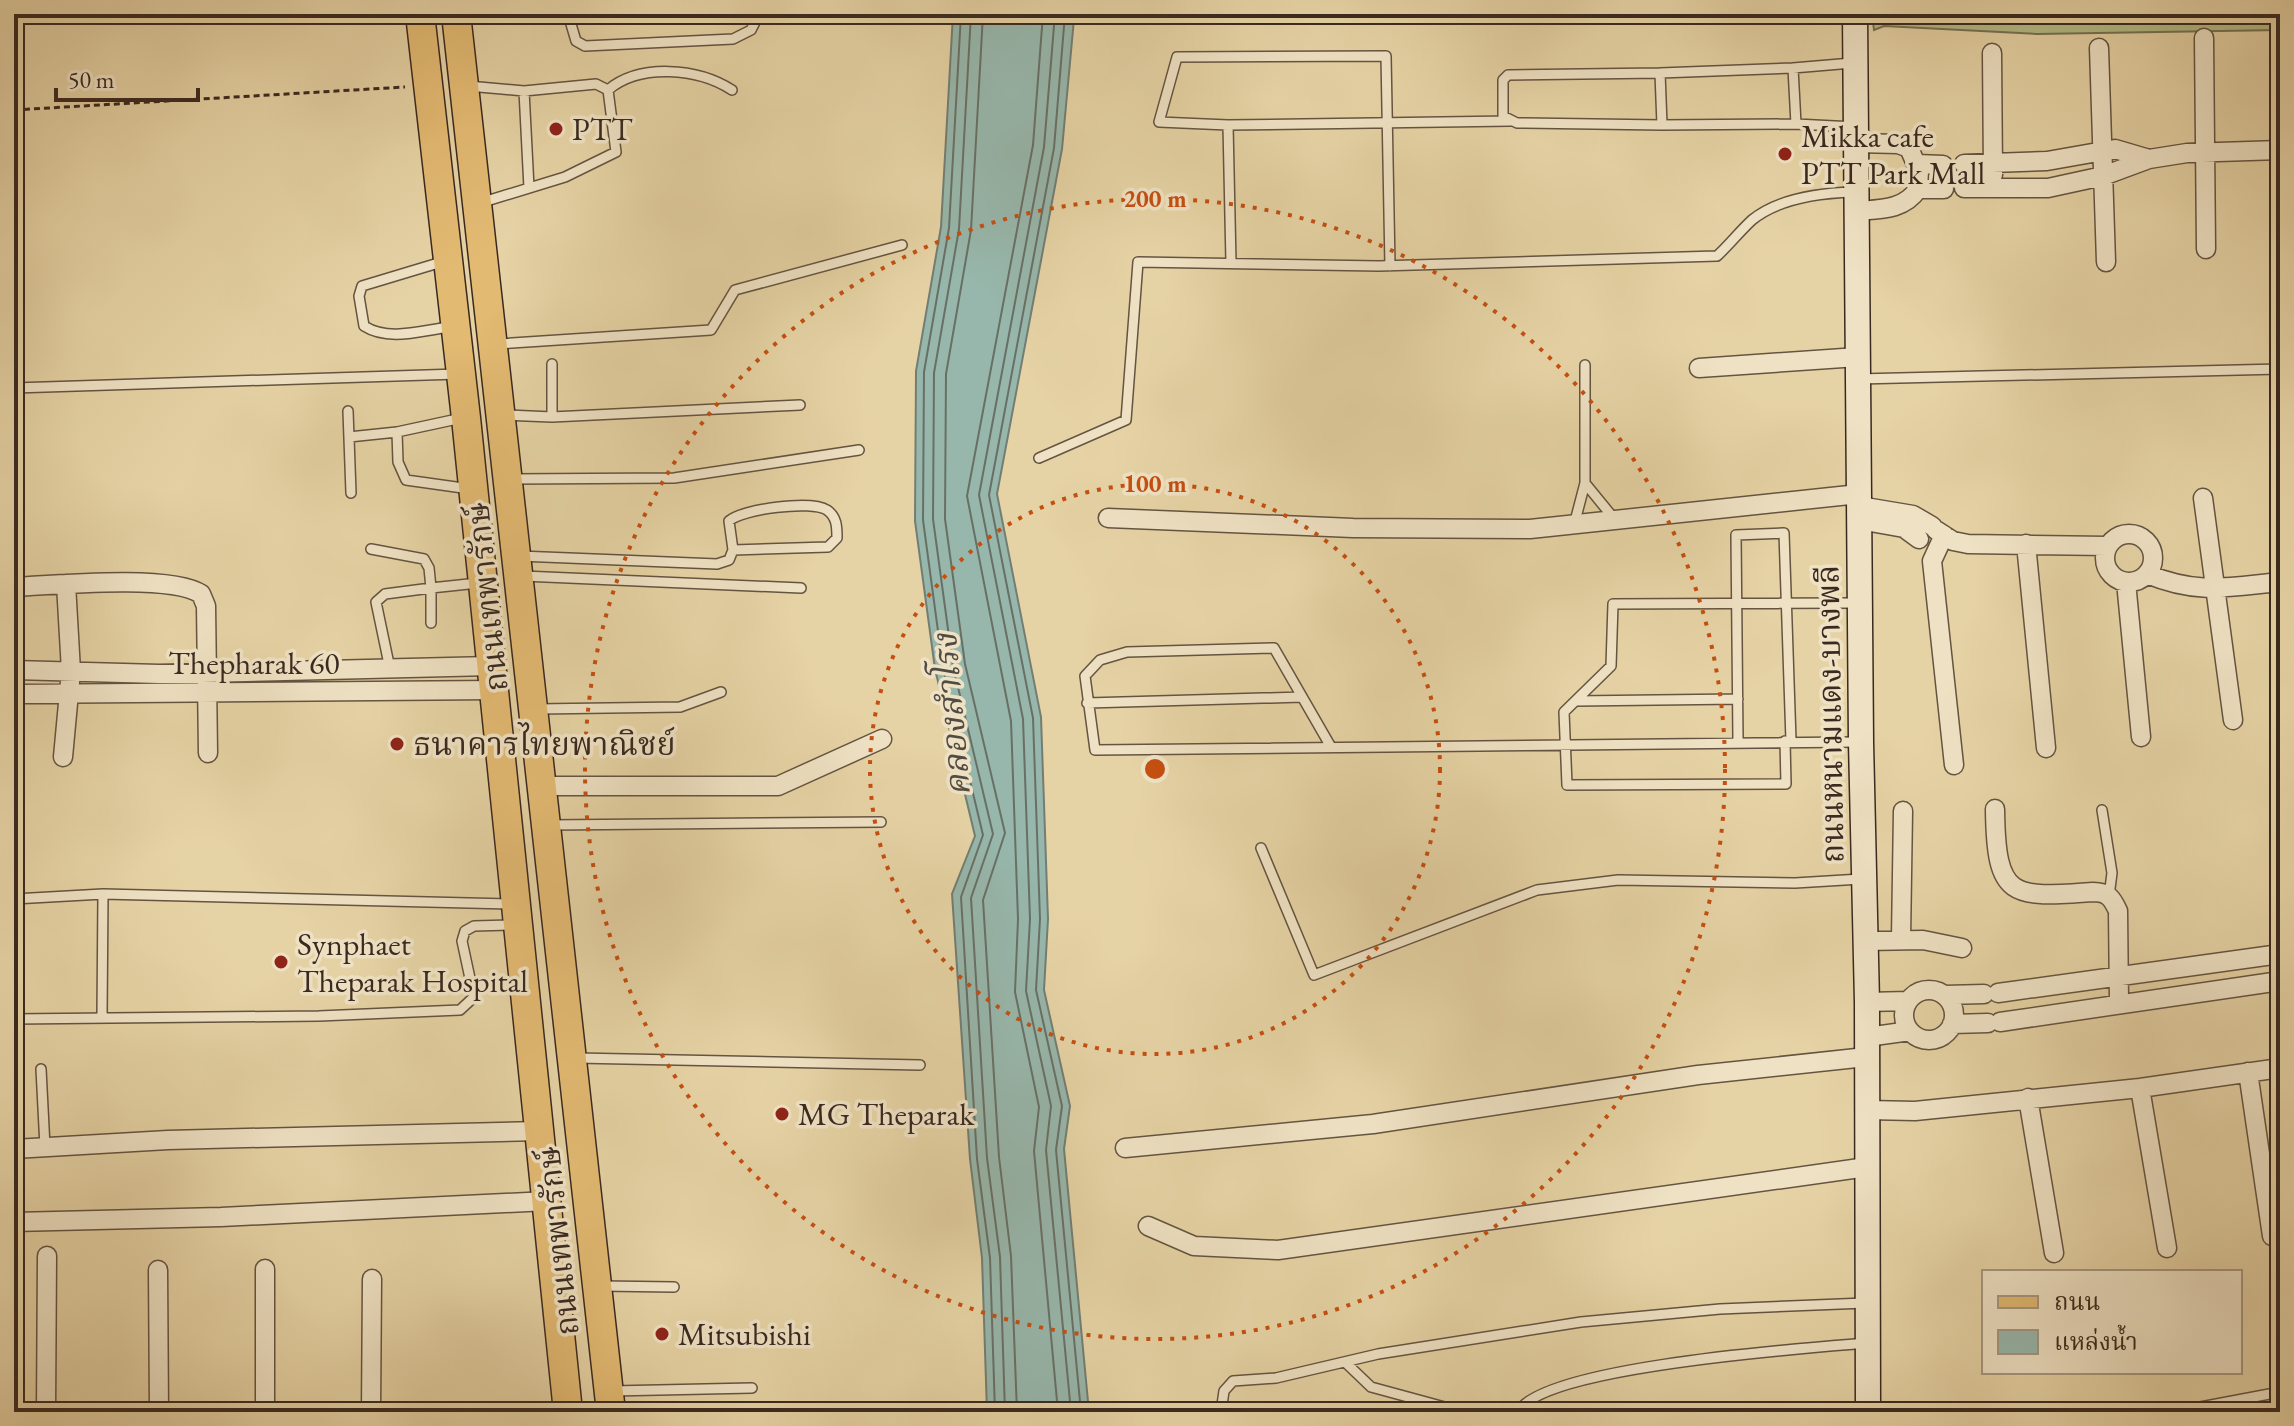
<svg xmlns="http://www.w3.org/2000/svg" width="2294" height="1426" viewBox="0 0 2294 1426" font-family="'EB Garamond','Noto Serif Thai',serif">
  <style>
    .green { fill: #b3bc87; stroke: #767254; stroke-width: 2 }
    .water { fill: #97b7ac; stroke: #727e74; stroke-width: 2 }
    .lines { fill: none; stroke-linecap: round; stroke-linejoin: round }
    .shore { stroke: #687066; stroke-width: 2 }
    .lane-casing { stroke: #655441; stroke-width: 12 }
    .street-casing { stroke: #655441; stroke-width: 21 }
    .secondary-casing { stroke: #3a2920; stroke-width: 27 }
    .primary-casing { stroke: #3a2920; stroke-width: 31 }
    .path { stroke: #3a2920; stroke-width: 3; stroke-dasharray: 6 4; stroke-linecap: butt }
    .lane { stroke: #efe2c4; stroke-width: 9 }
    .street { stroke: #efe2c4; stroke-width: 18 }
    .secondary { stroke: #efe2c4; stroke-width: 24 }
    .primary { stroke: #e3ba72; stroke-width: 28 }
    .ring { fill: none; stroke: #c54f10; stroke-width: 4; stroke-dasharray: 4 8 }
    .poi-dot { fill: #8f2418; stroke: #efe2c4; stroke-width: 3 }
    .labels { text-anchor: middle; stroke-width: 7; stroke-linejoin: round; paint-order: stroke }
    .poi-label { font-size: 32px; fill: #3a2920; stroke: #efe2c4; text-anchor: start }
    .street-label { font-size: 32px; fill: #3a2920; stroke: #efe2c4 }
    .water-label { font-size: 34px; font-style: italic; fill: #514c43; stroke: #efe2c4 }
    .centre { fill: #c54f10; stroke: #efe2c4; stroke-width: 4 }
    .ring-label { font-size: 24px; text-anchor: middle; font-weight: bold; fill: #c54f10; stroke: #efe2c4; stroke-width: 7; stroke-linejoin: round; paint-order: stroke }
  </style>
  <rect width="100%" height="100%" fill="#e6d3a5"/>
  <filter id="stains"><feTurbulence type="fractalNoise" baseFrequency=".0025" numOctaves="4"/><feColorMatrix values="0 0 0 0 .2 0 0 0 0 .09 0 0 0 0 .02 0 0 0 .5 -.17"/></filter>
  <radialGradient id="worn" r=".72"><stop offset=".6" stop-color="#630" stop-opacity="0"/><stop offset="1" stop-color="#630" stop-opacity=".3"/></radialGradient>
  <path class="green" d="M1872 14H2280V30L2037 34 1884 26 1874 30Z"/>
  <path class="water" d="M953 14H1072L1074 19 1062 149 997 494 1041 717 1048 919 1044 990 1070 1106 1064 1149 1089 1412H987L982 1258 970 1159 952 894 975 836 935 669 915 521 916 371 941 227Z"/>
  <g class="lines">
    <path class="shore" d="M961 14 949 228 924 372 923 520 943 668 983 835 961 897 977 1159 990 1258 995 1412
      M971 14 959 229 934 373 933 519 953 666 993 834 971 898 987 1158 1000 1257 1005 1412
      M983 14 971 230 946 374 945 519 965 664 1005 833 983 900 999 1157 1011 1256 1017 1412
      M1043 14 1033 145 967 496 1011 721 1018 919 1015 992 1039 1107 1034 1151 1058 1412
      M1055 14 1044 147 979 495 1023 719 1030 919 1026 991 1051 1106 1046 1150 1071 1412
      M1065 14 1054 148 989 495 1033 718 1040 919 1036 990 1062 1106 1056 1150 1081 1412"/>
    <defs>
      <path id="lane" d="M568 14 576 41 585 46 733 39 751 30 759 14
        M1852 63 1793 68 1796 124 1854 127
        M1793 68 1660 73 1662 125 1796 124
        M1660 73 1508 75 1503 80V116L1517 123 1662 125
        M468 86 524 91 596 84 608 90 616 152 565 177 480 203
        M608 90C640 63 698 68 732 90
        M524 91 529 188
        M1228 125 1510 121
        M445 261 362 286 359 296 364 326C389 342 423 330 450 327
        M1231 263 1228 125 1159 122 1177 57 1386 56 1390 266
        M497 344 711 330 735 290 902 245
        M1858 379 2280 369
        M14 388 458 374
        M348 411 351 493
        M505 415 552 417V364
        M552 417 800 405
        M462 418 397 432 398 462 406 480 470 489
        M349 437 397 432
        M1039 458 1126 420 1138 262 1379 266 1717 256C1729 245 1740 231 1752 220 1779 198 1820 193 1853 192
        M512 479 674 478 859 450
        M1585 483 1616 521
        M1574 525 1585 483V365
        M371 549 424 559 429 568 431 588 478 583
        M519 556 717 564 729 560 733 550 729 521C742 509 811 500 827 510 837 517 837 527 837 538L828 547 733 550
        M523 576 801 588
        M390 669 376 602 385 594 431 588V623
        M1576 701 1738 699
        M1087 703 1302 697
        M537 709 680 707 721 692
        M1738 741 1736 535 1784 533 1791 741
        M1785 741 1786 784 1567 785 1564 712 1611 666 1613 604 1858 603
        M1331 747 1274 648 1127 652 1100 660 1085 676 1095 750 1858 742
        M2102 810 2112 873 2109 896
        M550 825 881 822
        M1261 848 1314 975 1537 890 1618 880 1795 883 1861 879
        M14 899 103 894 514 904
        M102 1016 103 894
        M14 1019 319 1016 460 1010 474 997 462 941 465 931 474 926 514 925
        M576 1058 920 1065
        M41 1069 45 1147
        M601 1286 674 1287
        M1346 1363 1371 1387 1463 1412
        M612 1391 752 1388
        M1221 1412 1224 1391 1233 1381 1276 1378 1378 1354 1581 1322 1720 1309 1865 1303
        M1518 1412C1542 1366 1809 1348 1868 1343
        M2174 1412 2280 1392"/>
      <path id="street" d="M2204 38 2206 249
        M2099 48 2106 262
        M1992 53 1993 175
        M1856 143 1898 144 1909 148 1919 171 1918 189C1904 210 1881 209 1857 211
        M1917 164 1943 165
        M1964 164 2047 161 2115 149 2149 159
        M1964 188H2048L2103 176 2149 159 2187 153 2280 150
        M1918 189H1944
        M1699 368 1858 357
        M2203 498 2233 720
        M1859 506 1913 515 1932 526
        M1108 518 1353 528 1530 529 1859 494
        M1859 520 1904 528 1919 539
        M1936 530 1953 541 1968 544 2107 546
        M2105 558a24 24 0 1 1 48 0a24 24 0 1 1-48 0Z
        M1944 535 1932 561 1954 765
        M2026 544 2046 748
        M2147 574C2198 595 2227 587 2280 582
        M2126 582 2141 737
        M14 587C53 585 172 574 201 594L206 606 208 753
        M14 670 159 674 491 666
        M14 694 494 690
        M63 757 71 671 66 584
        M542 786H778L882 739
        M1995 809C1996 899 2011 898 2093 892 2108 892 2112 898 2118 911L2119 1002
        M1901 938 1903 811
        M1866 941 1923 940 1962 948
        M1904 1015a25 25 0 1 1 50 0a25 25 0 1 1-50 0Z
        M1998 993 2280 954
        M1945 995 1984 994
        M1867 1002 1908 1001
        M2000 1022 2280 981
        M1952 1024 1988 1023
        M1867 1037 1910 1031
        M2248 1072 2272 1236
        M2140 1088 2167 1248
        M2028 1098 2054 1253
        M1867 1110 1915 1111 2140 1088 2280 1068
        M1125 1148 1373 1124 1698 1075 1866 1057
        M14 1149 168 1140 539 1131
        M14 1222 221 1217 547 1201
        M1148 1226 1194 1246 1278 1250 1867 1167
        M158 1270 159 1412
        M46 1412 47 1256
        M265 1412V1269
        M371 1412 372 1279"/>
      <path id="secondary" d="M1855 14 1861 742 1867 1002 1868 1412"/>
      <path id="primary" d="M420 14 466 418 568 1412
        M456 14 611 1412"/>
    </defs>
    <use href="#lane" class="lane-casing"/>
    <use href="#street" class="street-casing"/>
    <use href="#secondary" class="secondary-casing"/>
    <use href="#primary" class="primary-casing"/>
    <path class="path" d="M14 110 405 87"/>
    <use href="#lane" class="lane"/>
    <use href="#street" class="street"/>
    <use href="#secondary" class="secondary"/>
    <use href="#primary" class="primary"/>
  </g>
  <g class="ring">
    <circle cx="1155" cy="769" r="285"/>
    <circle cx="1155" cy="769" r="570"/>
  </g>
  <g class="poi-dot">
    <circle cx="556" cy="129" r="8"/>
    <circle cx="1785" cy="154" r="8"/>
    <circle cx="397" cy="744" r="8"/>
    <circle cx="281" cy="962" r="8"/>
    <circle cx="782" cy="1114" r="8"/>
    <circle cx="662" cy="1334" r="8"/>
  </g>
  <g class="labels">
    <g class="poi-label">
      <text x="572" y="140">PTT</text>
      <text x="1801" y="147">Mikka cafe<tspan x="1801" dy="37">PTT Park Mall</tspan></text>
      <text x="413" y="755">ธนาคารไทยพาณิชย์</text>
      <text x="297" y="955">Synphaet<tspan x="297" dy="37">Theparak Hospital</tspan></text>
      <text x="798" y="1125">MG Theparak</text>
      <text x="678" y="1345">Mitsubishi</text>
    </g>
    <g class="street-label">
      <text transform="translate(487 597) rotate(-96)" y="11">ถนนเทพารักษ์</text>
      <text x="254" y="674">Thepharak 60</text>
      <text transform="translate(1830 714) rotate(-91)" y="11">ถนนหนามแดง-บางพลี</text>
      <text transform="translate(558 1241) rotate(-96)" y="11">ถนนเทพารักษ์</text>
    </g>
    <g class="water-label">
      <text transform="translate(951 715) rotate(-95)" y="12">คลองสำโรง</text>
    </g>
  </g>
  <circle cx="1155" cy="769" r="12" class="centre"/>
  <g class="ring-label">
    <text x="1155" y="207">200 m</text>
    <text x="1155" y="492">100 m</text>
  </g>
  <rect width="2294" height="1426" fill="none" stroke="#e6d3a5" stroke-width="48"/>
  <rect x="16" y="16" width="2262" height="1394" fill="none" stroke="#3a2920" stroke-width="4"/>
  <rect x="24" y="24" width="2246" height="1378" fill="none" stroke="#3a2920" stroke-width="2"/>
  <rect x="1982" y="1270" width="260" height="104" fill="#efe2c4" stroke="#a79882" stroke-width="2"/>
  <rect x="1998" y="1296" width="40" height="12" fill="#e3ba72" stroke="#a79882" stroke-width="2"/>
  <text x="2054" y="1310" font-size="24" fill="#3a2920">ถนน</text>
  <rect x="1998" y="1330" width="40" height="24" fill="#97b7ac" stroke="#a79882" stroke-width="2"/>
  <text x="2054" y="1350" font-size="24" fill="#3a2920">แหล่งน้ำ</text>
  <path d="M56 88v12h142v-12" fill="none" stroke="#3a2920" stroke-width="4"/>
  <text x="68" y="88" font-size="24" fill="#3a2920" stroke="#efe2c4" stroke-width="6" paint-order="stroke">50 m</text>
  <rect width="100%" height="100%" filter="url(#stains)"/>
  <rect width="100%" height="100%" fill="url(#worn)"/>
</svg>
